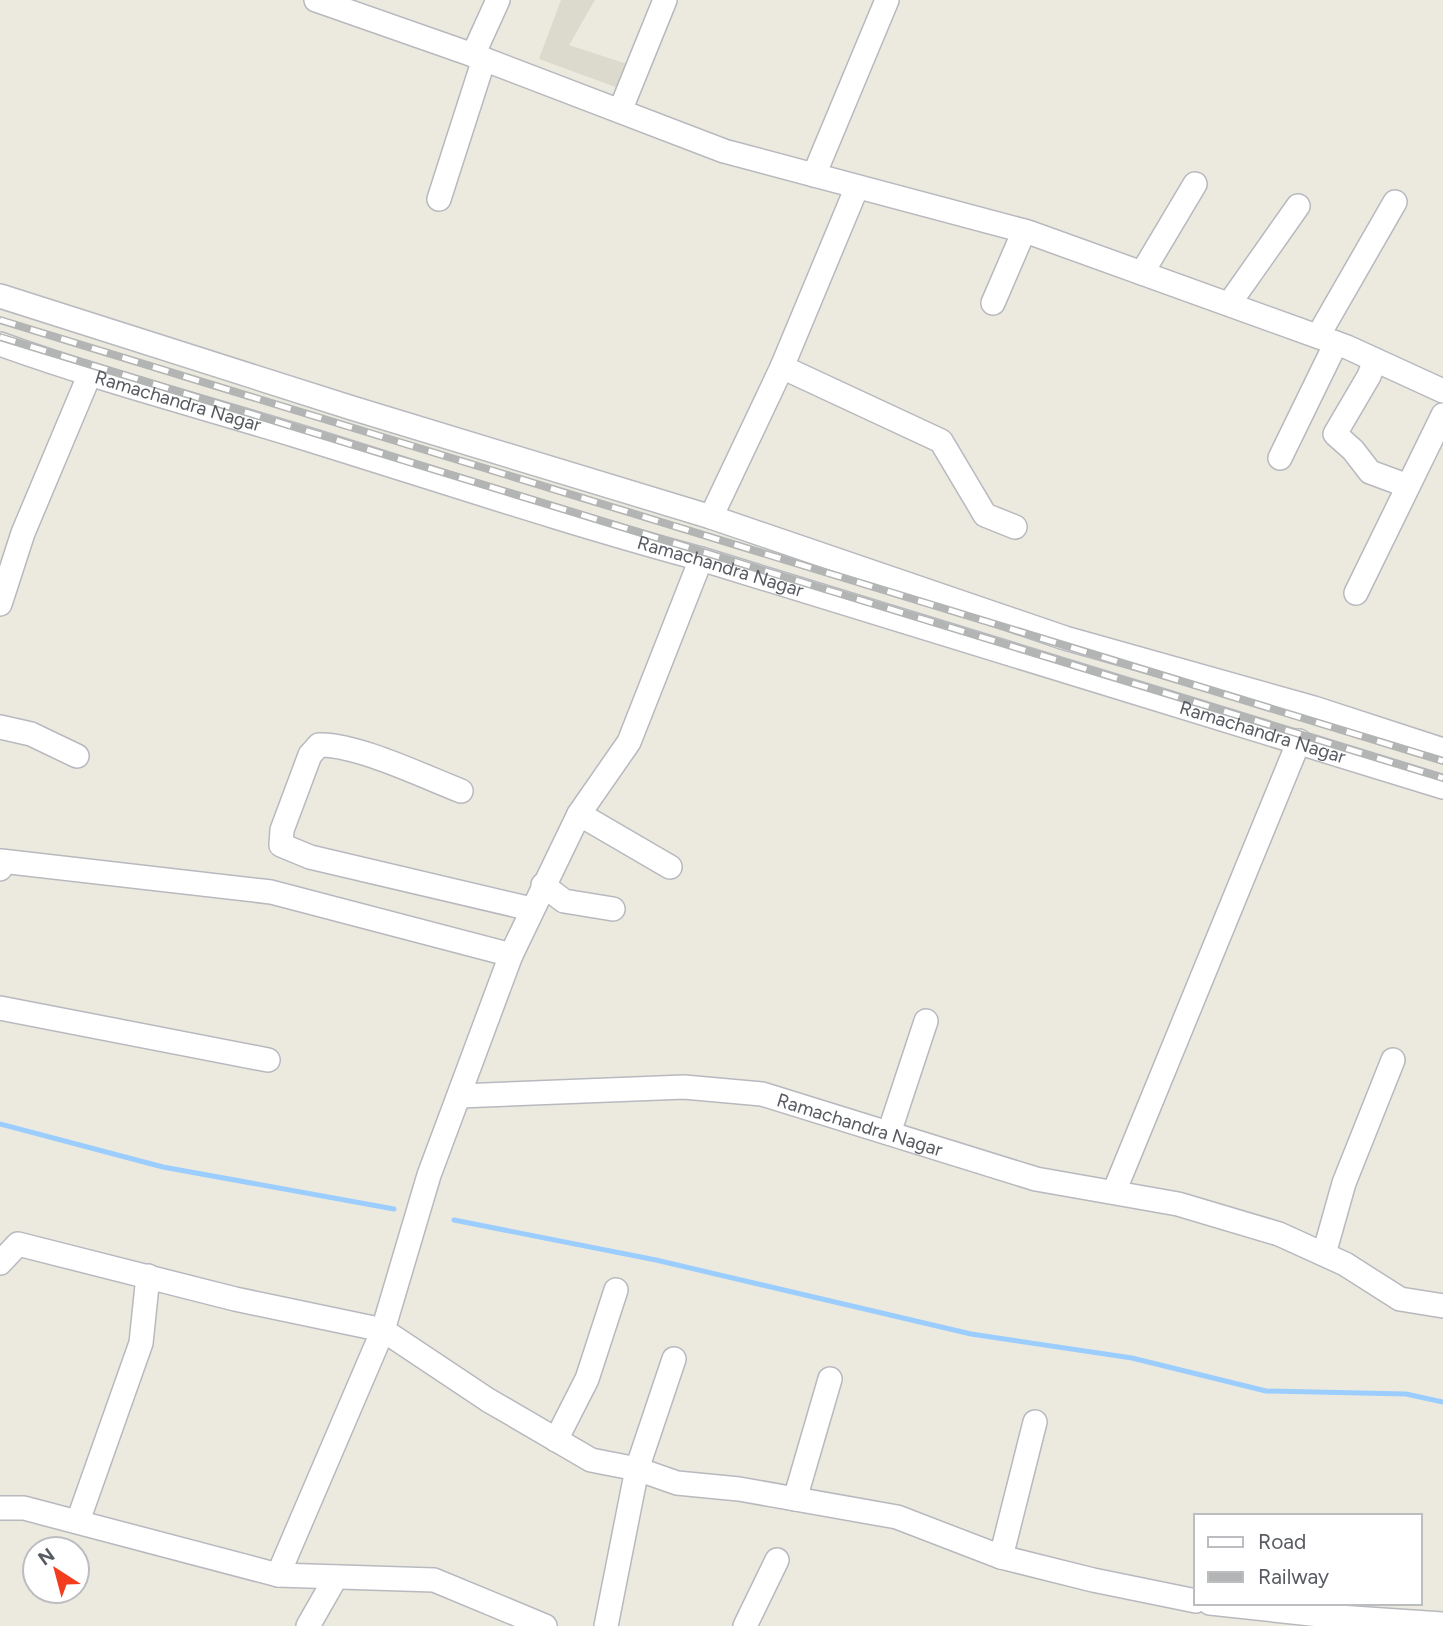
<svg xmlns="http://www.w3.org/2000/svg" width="1443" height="1626" viewBox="0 0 1443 1626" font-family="Figtree,sans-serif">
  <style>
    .education { fill: #dcd9cd }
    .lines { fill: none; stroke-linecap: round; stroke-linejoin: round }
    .stream { stroke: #9bcdff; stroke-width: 5 }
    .minor-casing { stroke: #b7b9bf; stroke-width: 26 }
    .minor { stroke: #fff; stroke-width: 23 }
    .rail-casing { stroke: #b3b4b4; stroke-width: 8 }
    .rail { stroke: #fff; stroke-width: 5; stroke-dasharray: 16; stroke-linecap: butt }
    .labels { text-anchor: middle; stroke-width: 5; stroke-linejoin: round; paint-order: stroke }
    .street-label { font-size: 19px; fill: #585b61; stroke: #fff }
  </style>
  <rect width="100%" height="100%" fill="#eceade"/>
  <path class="education" d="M561 0H595L569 45 627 64 621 89 539 59Z"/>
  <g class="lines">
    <path class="stream" d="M0 1124 163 1167 394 1209
      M454 1220 656 1260 971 1334 1132 1358 1266 1391 1406 1394 1443 1402"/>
    <defs>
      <g id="minor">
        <path d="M316 0 473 55 724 151 1028 232 1347 347 1443 391"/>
        <path d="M473 55 498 0"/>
        <path d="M620 111 665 0"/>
        <path d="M814 175 887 0"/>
        <path d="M439 199 484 59"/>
        <path d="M1142 273 1195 184"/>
        <path d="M0 296 352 408 711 517 782 367 857 187"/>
        <path d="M993 303 1024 231"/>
        <path d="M1229 304 1298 206"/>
        <path d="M1318 336 1395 202"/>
        <path id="s1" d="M0 344C97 379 196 405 294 435 430 477 564 522 701 559L1443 787"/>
        <path d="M1375 360 1369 376 1335 434 1353 450 1370 472 1408 486"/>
        <path d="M782 367 941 441 985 515 1015 527"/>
        <path d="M1280 458 1336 343"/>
        <path d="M711 517 1065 638 1314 708 1443 750"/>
        <path d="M1356 593 1443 415"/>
        <path d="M0 604 23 533 89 376"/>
        <path d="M0 727 31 734 77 756"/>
        <path d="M461 791C425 777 354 743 319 745L310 755 282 830 281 845 310 857 531 909"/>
        <path d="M579 814 670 867"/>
        <path d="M0 869 1 861 271 892 511 955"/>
        <path d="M543 885 564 901 613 909"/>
        <path d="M0 1008 268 1060"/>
        <path id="s2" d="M459 1096 684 1087 762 1094 1036 1179 1178 1204 1279 1234 1345 1264 1400 1299 1443 1306"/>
        <path d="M889 1133 926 1021"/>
        <path d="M1114 1192 1299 741"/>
        <path d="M1324 1254 1344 1183 1393 1060"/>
        <path d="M0 1263 18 1244 235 1299 383 1330 488 1400 591 1460 637 1469 677 1483 739 1489 897 1517 1001 1557 1093 1580 1196 1601"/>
        <path d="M556 1440 587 1379 616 1290"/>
        <path d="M795 1499 830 1379"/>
        <path d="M0 1508H24L278 1575 434 1580 545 1626"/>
        <path d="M78 1521 141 1343 148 1276"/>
        <path d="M1001 1557 1035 1422"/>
        <path d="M278 1575 383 1330 429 1175 511 955 579 814 629 742 701 559"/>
        <path d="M1210 1603 1338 1617 1443 1624"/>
        <path d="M308 1626 336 1577"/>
        <path d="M606 1626 637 1469 674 1359"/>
        <path d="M745 1626 777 1560"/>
      </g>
    </defs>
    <use href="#minor" class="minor-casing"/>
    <use href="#minor" class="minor"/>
    <defs>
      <path id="rail" d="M0 320 1443 761
        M0 337 1443 778"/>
    </defs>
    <use href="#rail" class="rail-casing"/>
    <use href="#rail" class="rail"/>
  </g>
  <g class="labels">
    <g class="street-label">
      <text dy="7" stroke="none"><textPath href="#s1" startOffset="187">Ramachandra Nagar</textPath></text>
      <text dy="7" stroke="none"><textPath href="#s1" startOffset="754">Ramachandra Nagar</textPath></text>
      <text dy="7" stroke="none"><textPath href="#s1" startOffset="1321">Ramachandra Nagar</textPath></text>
      <text dy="7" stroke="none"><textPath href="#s2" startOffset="406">Ramachandra Nagar</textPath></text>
    </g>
  </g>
  <rect x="1194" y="1514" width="228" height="91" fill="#ffffff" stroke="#bcbdc0" stroke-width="2"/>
  <rect x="1208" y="1537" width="35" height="10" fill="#ffffff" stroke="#bcbdc0" stroke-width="2"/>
  <text x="1258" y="1549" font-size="21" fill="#585b61">Road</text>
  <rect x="1208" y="1572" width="35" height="10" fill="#b3b4b4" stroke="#bcbdc0" stroke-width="2"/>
  <text x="1258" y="1584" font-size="21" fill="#585b61">Railway</text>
  <g transform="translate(56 1570) rotate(324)"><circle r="33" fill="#ffffff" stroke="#bcbdc0" stroke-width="2"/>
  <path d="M0-5L12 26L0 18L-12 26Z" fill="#f33b1d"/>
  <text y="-10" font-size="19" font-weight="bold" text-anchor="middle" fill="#585b61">N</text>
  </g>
</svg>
